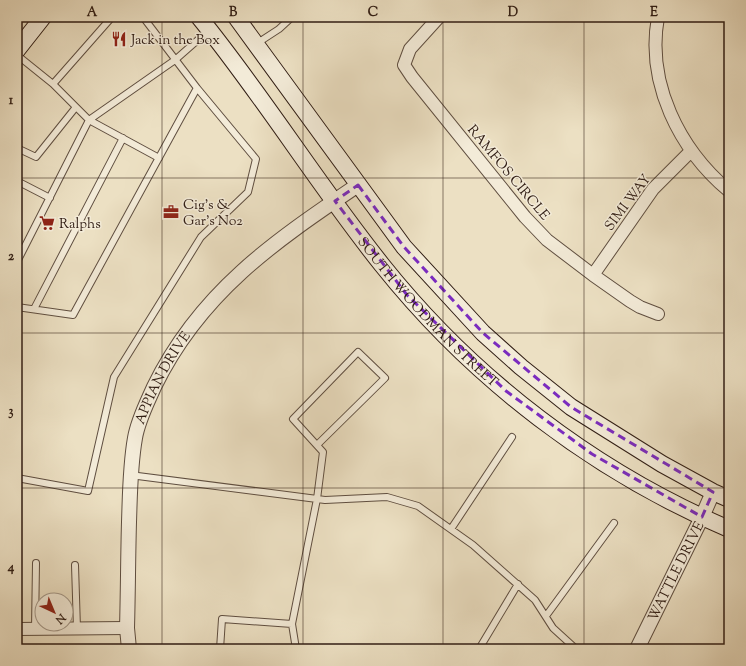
<svg xmlns="http://www.w3.org/2000/svg" width="746" height="666" viewBox="0 0 746 666" font-family="'Sorts Mill Goudy',serif">
  <style>
    .lines { fill: none; stroke-linecap: round; stroke-linejoin: round }
    .service-casing { stroke: #5f4e40; stroke-width: 8 }
    .minor-casing { stroke: #5f4e40; stroke-width: 14 }
    .tertiary-casing { stroke: #5f4e40; stroke-width: 16 }
    .secondary-casing { stroke: #301d14; stroke-width: 18 }
    .service { stroke: #f3ebd8; stroke-width: 6 }
    .minor { stroke: #f3ebd8; stroke-width: 12 }
    .tertiary { stroke: #f3ebd8; stroke-width: 14 }
    .secondary { stroke: #f3ebd8; stroke-width: 16 }
    .marked { fill: none; stroke: #7b2cbf; stroke-width: 3; stroke-dasharray: 8 5; stroke-linejoin: round }
    .grid { fill: none; stroke: #301d14; stroke-width: 1; stroke-opacity: 0.55 }
    .labels { text-anchor: middle; stroke-width: 3; stroke-linejoin: round; paint-order: stroke }
    .poi-label { font-size: 14px; fill: #301d14; stroke: #f3ebd8; text-anchor: start }
    .street-label { font-size: 14px; fill: #301d14; stroke: #f3ebd8 }
    .neatline { fill: none; stroke: #301d14; stroke-width: 1.5 }
    .grid-label { font-size: 13px; text-anchor: middle; font-weight: bold; fill: #301d14 }
  </style>
  <rect width="100%" height="100%" fill="#ece0c3"/>
  <filter id="stains"><feTurbulence type="fractalNoise" baseFrequency=".005" numOctaves="4"/><feColorMatrix values="0 0 0 0 .2 0 0 0 0 .09 0 0 0 0 .02 0 0 0 .5 -.17"/></filter>
  <radialGradient id="worn" r=".72"><stop offset=".6" stop-color="#630" stop-opacity="0"/><stop offset="1" stop-color="#630" stop-opacity=".3"/></radialGradient>
  <g class="lines">
    <defs>
      <path id="service" d="M256 44 279 29 292 17
        M17 55 53 84 112 17
        M53 84 89 120 175 60 208 31
        M17 148 36 157 76 107
        M17 181 50 198
        M17 262 89 120 159 158
        M17 307 73 315 197 88 143 17
        M34 309 123 138
        M130 475 325 500 387 497 418 506 473 545 535 600 553 628 576 649
        M17 478 88 491 114 377 201 237 248 192 256 159 197 88
        M451 529 512 437
        M75 565 77 629
        M546 616 614 523
        M35 629 36 563
        M220 649 222 619 292 624
        M296 649 292 624 317 499 323 452 293 419 358 352 385 378 317 445
        M479 649 518 584"/>
      <path id="minor" d="M439 17 410 49 404 65 412 77 525 217 547 240 593 275 630 301 640 307 658 314
        M658 17C646 83 679 149 729 191
        M593 275 653 189 691 151
        M17 629 127 628"/>
      <g id="tertiary">
        <path id="s1" d="M129 649 127 628C128 593 128 557 129 522 130 494 130 466 135 438 138 420 147 403 154 387 200 292 274 242 358 185"/>
        <path id="s2" d="M637 649 702 517 713 492"/>
      </g>
      <g id="secondary">
        <path id="s3" d="M199 17C264 97 318 185 382 265 473 379 595 472 729 529"/>
        <path d="M236 17 404 247 483 333 521 367 571 407 662 464 713 492 729 499"/>
        <path d="M17 50 43 17"/>
      </g>
    </defs>
    <use href="#service" class="service-casing"/>
    <use href="#minor" class="minor-casing"/>
    <use href="#tertiary" class="tertiary-casing"/>
    <use href="#secondary" class="secondary-casing"/>
    <use href="#service" class="service"/>
    <use href="#minor" class="minor"/>
    <use href="#tertiary" class="tertiary"/>
    <use href="#secondary" class="secondary"/>
  </g>
  <path class="marked" d="M358 185 404 247 483 333 571 407 713 492 702 517 592 454 506 391 407 295 335 201Z"/>
  <path class="grid" d="M162 17V649M303 17V649M443 17V649M584 17V649M17 178H729M17 333H729M17 488H729"/>
  <defs>
    <symbol id="restaurant-bare" viewBox="-9 -9 18 18"><path d="M-5-6h1v4h1v-4h1v4h1v-4h1v5L-1.5 .5V6h-2V.5L-5-1ZM5-6V6H3V1.5H1.5Q1.5-4 5-6Z" fill="#8f2418" stroke="#f3ebd8" stroke-width="2.5" paint-order="stroke"/></symbol>
    <symbol id="office-bare" viewBox="-9 -9 18 18"><path d="M-6-3h4V-5.5h4V-3h4V5H-6ZM-1-4.5V-3h2v-1.5ZM-6 0V1H6V0Z" fill="#8f2418" stroke="#f3ebd8" stroke-width="2.5" paint-order="stroke"/></symbol>
    <symbol id="supermarket-bare" viewBox="-9 -9 18 18"><path d="M-6-5.5h2.5l.6 2H6L4.5 2H-2.5L-4.4-4H-6ZM-1.5 3.2a1.3 1.3 0 1 0 .1 0ZM3 3.2a1.3 1.3 0 1 0 .1 0Z" fill="#8f2418" stroke="#f3ebd8" stroke-width="2.5" paint-order="stroke"/></symbol>
  </defs>
  <g fill-rule="evenodd">
    <use href="#restaurant-bare" x="108" y="28" width="22" height="22"/>
    <use href="#office-bare" x="160" y="201" width="22" height="22"/>
    <use href="#supermarket-bare" x="36" y="212" width="22" height="22"/>
  </g>
  <g class="labels">
    <g class="poi-label">
      <text x="131" y="44">Jack in the Box</text>
      <text x="183" y="209">Cig's &amp;<tspan x="183" dy="16">Gar's No2</tspan></text>
      <text x="59" y="228">Ralphs</text>
    </g>
    <g class="street-label">
      <text transform="translate(509 172) rotate(50)" y="5">RAMFOS CIRCLE</text>
      <text transform="translate(627 202) rotate(-53)" y="5">SIMI WAY</text>
      <text dy="5" stroke="none"><textPath href="#s3" startOffset="374">SOUTH WOODMAN STREET</textPath></text>
      <text dy="5" stroke="none"><textPath href="#s1" startOffset="278">APPIAN DRIVE</textPath></text>
      <text dy="5" stroke="none"><textPath href="#s2" startOffset="87">WATTLE DRIVE</textPath></text>
    </g>
  </g>
  <rect width="746" height="666" fill="none" stroke="#ece0c3" stroke-width="44"/>
  <g transform="translate(54 612) rotate(136)"><circle r="19" fill="#f3ebd8" stroke="#a5998a"/>
  <path d="M0-3L7 15L0 10L-7 15Z" fill="#8f2418"/>
  <text y="-6" font-size="11" font-weight="bold" text-anchor="middle" fill="#301d14">N</text>
  </g>
  <rect x="22" y="22" width="702" height="622" class="neatline"/>
  <g class="grid-label">
    <text x="92" y="16">A</text>
    <text x="233" y="16">B</text>
    <text x="373" y="16">C</text>
    <text x="513" y="16">D</text>
    <text x="654" y="16">E</text>
    <text x="11" y="104">1</text>
    <text x="11" y="260">2</text>
    <text x="11" y="415">3</text>
    <text x="11" y="571">4</text>
  </g>
  <rect width="100%" height="100%" filter="url(#stains)"/>
  <rect width="100%" height="100%" fill="url(#worn)"/>
</svg>
